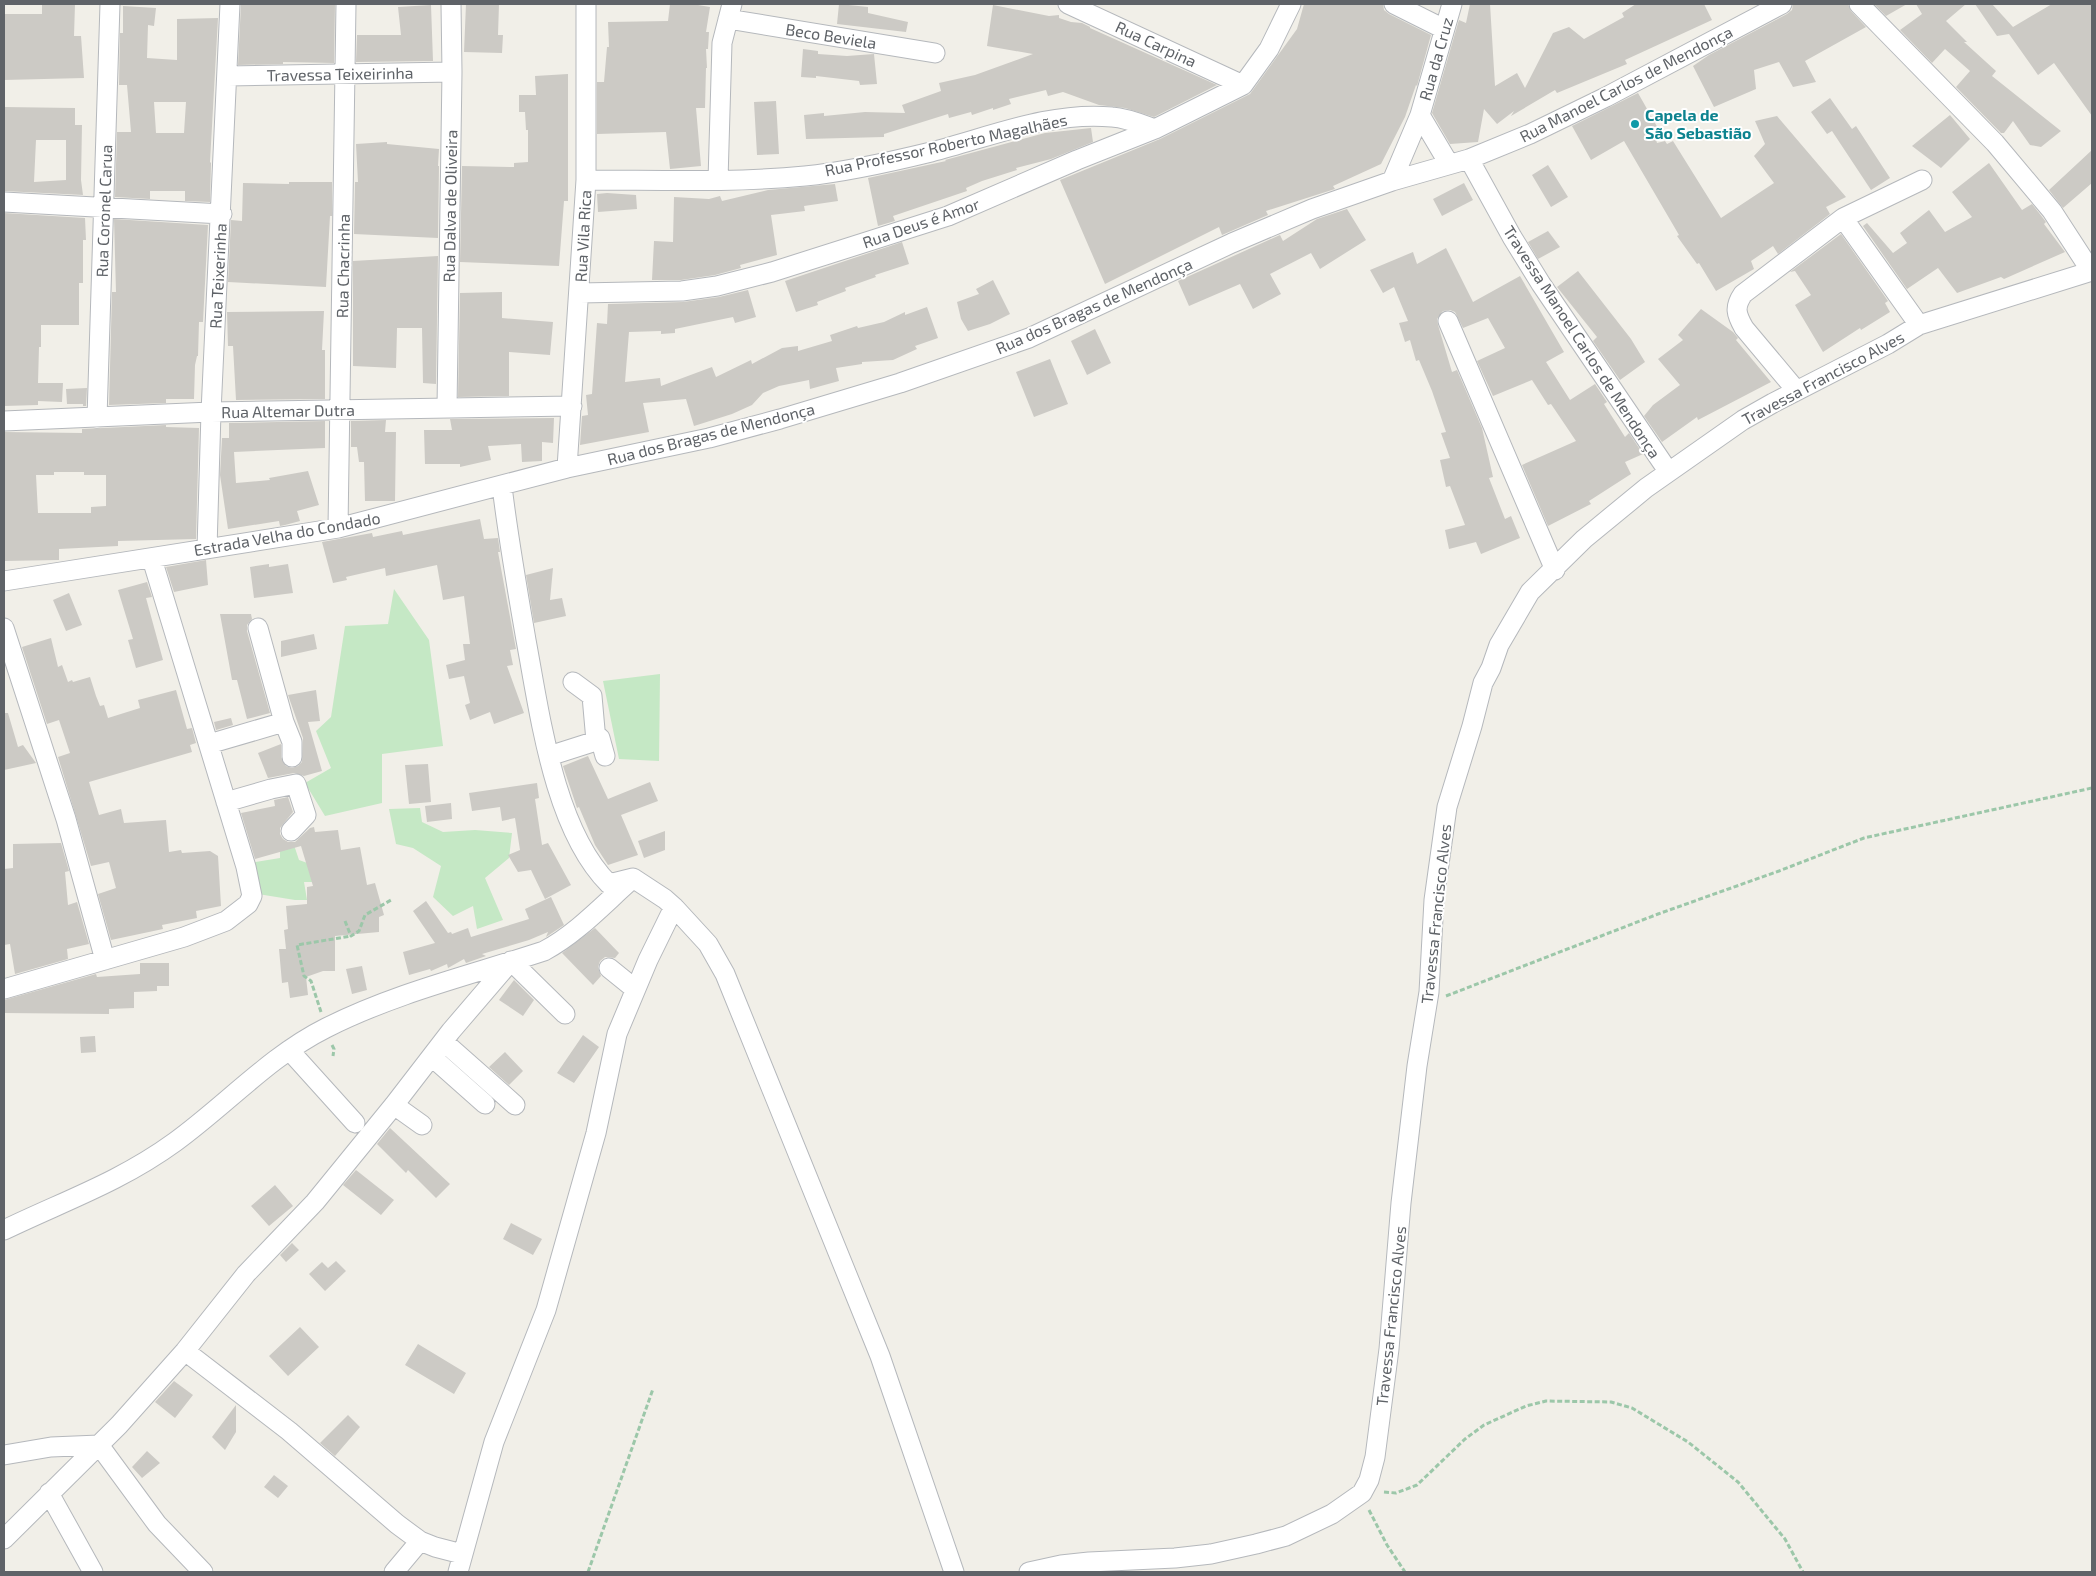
<svg xmlns="http://www.w3.org/2000/svg" width="2096" height="1576" viewBox="0 0 2096 1576" font-family="'Exo 2',sans-serif">
  <style>
    .green { fill: #c5e8c5 }
    .building { fill: #cccac5; fill-rule: evenodd }
    .lines { fill: none; stroke-linecap: round; stroke-linejoin: round }
    .minor-casing { stroke: #b5b8bc; stroke-width: 21 }
    .path { stroke: #9cc7a9; stroke-width: 3; stroke-dasharray: 5 2.5; stroke-linecap: butt }
    .minor { stroke: #fff; stroke-width: 19 }
    .culture-dot { fill: #0f9aa8; stroke: #fff; stroke-width: 2 }
    .labels { text-anchor: middle; stroke-width: 4; stroke-linejoin: round; paint-order: stroke }
    .street-label { font-size: 16px; fill: #5f6368; stroke: #fff }
    .culture-label { font-size: 16px; font-weight: bold; fill: #0d838f; stroke: #fff; text-anchor: start }
  </style>
  <rect width="100%" height="100%" fill="#f1efe8"/>
  <path class="green" d="M394 589 429 640 443 746 382 754V803L325 816 305 783 331 768 316 731 331 717 345 626 388 624Z
    M660 674 659 761 619 759 603 681Z
    M420 808 422 822 443 832 475 830 512 833 509 858 485 878 503 920 477 929 473 906 453 916 433 897 441 866 413 848 396 844 389 809Z
    M294 845 299 860 310 864 318 882H304L307 900H295L258 894 250 863 280 858V849Z"/>
  <path class="building" d="M42 4H75L74 36H81L84 78 4 80V14H42Z
    M241 4H335L334 63 283 62V64L238 65Z
    M466 4H499L498 35H503L502 53 464 52Z
    M670 4H692L710 7 706 32H709L708 49H706L707 68H706L705 108H696L701 166 670 169 666 132 597 134V82H604L607 47H609L608 22 668 21Z
    M839 4 868 7V13L908 22 906 32 837 24Z
    M1304 4H1383L1384 10 1389 14 1431 35 1417 86 1416 85 1405 117 1381 164 1333 186 1335 189 1266 211 1268 215 1222 235 1219 227 1105 284 1060 180 1160 139 1250 94 1297 29Z
    M1470 4H1490L1495 86 1517 73 1525 88 1553 33 1569 27 1584 39 1624 17 1622 13 1636 4H1704L1712 20 1625 60 1627 64 1557 93 1555 90 1511 116 1514 111 1497 124 1484 109 1478 142 1450 144 1432 113 1458 23 1459 20 1466 23Z
    M1793 4H1848L1851 11 1866 27 1805 61 1816 82 1793 87 1779 62 1754 70 1756 89 1714 107 1693 66 1709 55 1787 14 1792 10Z
    M1874 4H1907L1886 16Z
    M1916 4H1966L1946 21 1967 42H1964L1996 71 1992 76 2061 131 2041 147 2030 145 2013 121 2004 133H2001L1956 87 1970 71 1945 49 1932 63 1900 30 1922 14Z
    M1975 4H1992L2013 27 2052 4H2092V116L2054 63 2038 75 2009 34 1997 36Z
    M431 5 433 61 356 62 357 35H401L398 7Z
    M993 5 1049 16 1059 15V18L1071 22 1082 23 1090 27V28L1217 85 1154 117 1125 108 1099 105 1063 92 1048 96 1046 90 1009 99 1011 104 993 110V108L972 115 971 112 949 118 948 114 884 134V137L806 139 804 115 824 113V116L865 112 905 113 902 105 941 91 939 83 975 75 1033 54 987 46Z
    M123 6 156 8 154 26 148 25 147 58 177 60V19L218 18 210 162 211 163 210 202 185 201V191H150V199L115 197 117 132H131L127 85H119L120 33H123ZM154 102H186L184 133H156Z
    M803 49 818 51V54L847 56 874 54 877 84 860 85 859 81 816 76V78L801 77Z
    M568 74V201H564L559 266 460 262 462 166 514 167V163L528 162V130H526L525 112H519V95H536L535 76Z
    M1638 93 1659 130 1654 133 1657 143 1665 141 1667 144 1673 141 1721 218 1774 183 1754 156 1765 144 1755 121 1777 116 1846 197 1826 207 1830 214 1778 254 1773 246 1751 261 1754 269 1716 291 1699 263 1697 264 1677 236 1679 235 1624 141 1591 160 1572 126Z
    M1830 98 1852 129 1856 126 1890 178 1871 190 1832 131 1827 134 1811 112Z
    M776 101 779 154 757 155 754 102Z
    M4 107 75 108V125H82L81 180 83 195 4 191ZM36 140H66V180L34 182Z
    M1950 115 1970 139 1941 168 1912 146Z
    M1091 128 1093 142 1051 159 1016 168 1017 170 982 181 966 188 967 191 893 216 895 221 878 226 868 178 946 161 945 160 1045 133Z
    M387 142V144L439 149 438 166H439L438 238 354 234 355 182H358L356 144Z
    M2092 150V183L2063 208 2049 190Z
    M1989 163 2022 210 2032 204 2043 218 2046 222 2044 224 2065 252 2004 279 2001 277 1957 293 1938 268 1907 289 1863 226 1867 223 1893 253 1907 243 1900 233 1929 210 1945 232 1972 217 1952 192Z
    M1548 165 1568 197 1551 207 1532 175Z
    M289 182H332V216H330L326 287 228 282 231 220 242 221 243 183 289 184Z
    M1464 183 1473 200 1442 216 1433 199Z
    M835 184 838 201 804 206 805 211 771 215 777 255 740 265 741 268 715 275 681 280H652L654 241 673 242 674 197 709 199 720 196 722 201 768 190Z
    M607 193 636 195 637 209 598 212 597 194Z
    M1347 209 1366 240 1320 269 1311 253 1270 274 1281 294 1253 309 1240 284 1189 306 1178 281 1280 235 1283 241 1317 219Z
    M4 213 85 218 86 240H83V283H79V325H41V347H39L38 383H63L62 402 38 401V405L4 406Z
    M114 219 208 225 203 322H199L198 356H197L195 365 194 399H166V403L109 405 112 292H116Z
    M1548 231 1560 247 1538 259 1528 242Z
    M1841 234 1888 301 1885 303 1890 312 1861 330 1860 328 1823 352 1795 305 1811 295 1795 271 1790 272Z
    M902 242 909 264 875 275 876 277 845 288 846 291 817 302 818 305 796 312 785 281Z
    M1446 248 1473 302 1520 276 1564 352 1546 362 1570 400 1595 384 1607 402 1604 404 1625 437 1629 433 1643 454 1625 462 1631 474 1589 501 1591 504 1548 526 1522 465 1576 441 1551 404 1548 405 1532 380 1493 396 1477 361 1505 348 1488 318 1463 328 1455 312 1450 310 1443 311 1437 319 1438 325 1452 372 1457 370 1482 428 1493 477 1489 478 1505 519 1511 516 1520 538 1481 554 1476 542 1449 549 1445 530 1465 525 1450 486 1446 487 1440 460 1450 458 1441 433 1446 432 1432 391 1419 360 1416 361 1410 340 1405 342 1399 323 1408 321 1394 287 1383 293 1370 270 1413 252 1417 264Z
    M438 256 436 384 423 383 422 328H397L396 368 353 366V261Z
    M1578 271 1631 339 1645 362 1620 380 1593 341 1597 337 1557 287Z
    M993 280 1010 314 990 324 968 331 961 319 957 302 979 294 976 289Z
    M748 290 756 317 735 323 733 317 675 329V333L661 334V331L629 332 625 382 660 378 661 386 712 367 716 377 751 360 752 364 782 348 798 346V351L832 341 830 335 857 326 858 328 884 322 905 312V315L927 307 938 338 915 346 917 349 893 360 862 362V364L836 368 839 381 810 389 809 380 779 386 763 393 752 405 732 414 694 426 686 399 643 403 649 432 580 445 582 416 588 415 586 395 592 394 597 323 607 324 608 304 683 302 719 297Z
    M502 292V318L553 322 550 355 509 352V396L458 397 460 293Z
    M1701 309 1733 332 1738 338 1736 340 1771 382 1698 420 1697 417 1662 442 1644 416 1653 405 1680 385 1658 359 1683 340 1678 335Z
    M324 311 322 350H325V399L236 400 233 346H228L227 312Z
    M1095 329 1111 363 1087 375 1071 341Z
    M1050 359 1068 404 1034 417 1016 372Z
    M87 388 86 406H83V404H67L66 389Z
    M554 418 553 443 542 442V461L522 462 521 444 488 446 491 460 460 467V464H425L424 430H452L450 419Z
    M386 420 385 432H396L395 501H365L364 462H359L357 447H351V421Z
    M325 421V448L234 452 236 483 270 480 269 478 308 471 319 505 297 511 300 521 285 525 280 526 279 521 228 529 220 475 222 438H229V423Z
    M166 425V427L199 428 196 539 118 541V546L59 549V560L4 561V432L82 433V429ZM54 472H84V475H106V506L91 507V513H38L36 475H54Z
    M480 519 484 539 498 538 500 552H498L516 649 510 650 513 665 507 666 524 713 494 724 490 712 470 720 465 705 470 703 464 676 449 679 446 665 465 660 463 644H470L464 596 443 600 437 565 386 576 385 568 346 577 347 580 333 583 322 542 372 533 373 537 402 531 403 535Z
    M206 560 208 585 174 592 166 567Z
    M269 564V567L288 564 293 593 254 598 250 567Z
    M553 568 550 600 562 598 566 616 534 623 526 575Z
    M147 582 152 597 146 598 163 660 136 668 128 640 133 639 118 590Z
    M69 593 82 625 66 631 53 600Z
    M220 614H251L252 619 247 625V631L270 713 247 719 237 680H232Z
    M314 634 317 649 281 657V641Z
    M51 638 58 667 62 665 68 682 72 680 73 682 90 677 96 696 100 706 104 705 108 718 140 708 138 700 176 690 187 729 192 728 196 743 190 745 192 752 89 782 99 815 121 809 124 823 166 820 169 852 181 850 182 853 210 851 218 856 221 906 196 911 197 918 162 925 163 929 111 940 98 894 116 888 109 862 91 866 58 757 70 753 59 720 47 724 22 647Z
    M316 690 320 721 308 722 322 771 304 776 294 773 268 778 258 753 281 744V757L286 766 292 768 298 766 302 762 303 738 288 695Z
    M4 713H8L18 747 23 745 36 763 4 770Z
    M231 718 233 725 216 730 214 722Z
    M588 756 608 799 650 782 658 801 621 815 638 855 608 865 595 845 579 807 577 808 563 766Z
    M428 764 431 802 409 804 405 765Z
    M537 783 539 798 535 799 542 845 548 843 571 885 545 899 531 870 518 872 508 855 520 850 515 818 502 821 500 807 472 811 469 793Z
    M288 797 293 812 280 828V834L283 839 288 842H295L310 828 314 827 315 832 338 830 341 850 360 847 367 885 375 883 384 915 379 917V932L335 936V971H323L306 977 308 995 290 998 288 982 282 983 279 949H286L284 930 288 929 286 906 307 904V887L313 886 301 846 255 859 241 813 275 806 274 800Z
    M451 803 452 819 427 822 425 806Z
    M665 831V850L644 858 638 841Z
    M61 843 69 871 65 872 68 905 77 902 89 944 67 949 68 959 15 974 10 944 4 945V869L13 868V844Z
    M551 897 564 925 546 937 548 932 529 940 482 954 486 956 466 963 464 959 448 968 447 964 431 971 430 969 409 975 403 952 435 943 413 911 426 901 448 933 451 932 452 934 468 928 471 937 529 919 525 909Z
    M595 928 619 953 615 958 605 957 600 961 598 967 601 976 593 985 562 953Z
    M140 963H169V986H157V991L134 992V1008L109 1009V1014L4 1013V1000L96 974 97 977 140 974Z
    M362 966 367 990 352 994 346 969Z
    M514 980 534 1000 523 1016 499 1000Z
    M583 1035 599 1047 574 1083 557 1073Z
    M95 1036 96 1052 81 1053 80 1037Z
    M505 1052 523 1071 509 1085 489 1067Z
    M390 1128 450 1184 436 1198 408 1170 406 1173 377 1144Z
    M356 1170 394 1200 381 1215 343 1185Z
    M275 1185 293 1206 269 1226 251 1206Z
    M511 1223 542 1239 533 1255 503 1239Z
    M292 1243 299 1250 286 1262 280 1255Z
    M336 1261 346 1271 325 1291 309 1274 322 1262 328 1268Z
    M300 1327 319 1347 288 1376 269 1356Z
    M418 1344 466 1373 454 1394 405 1365Z
    M174 1381 193 1395 175 1418 155 1402Z
    M236 1405V1432L225 1450 212 1437Z
    M348 1415 360 1427 335 1456 320 1443Z
    M147 1451 160 1463 142 1478 132 1467Z
    M274 1475 288 1486 278 1498 264 1487Z"/>
  <g class="lines">
    <defs>
      <path id="minor" d="M1068 4 1243 85
        M1394 4 1444 29
        M1859 4 1995 143 2052 211 2091 271
        M728 19 935 53
        M228 76 452 72
        M1420 115 1449 164
        M1469 159 1512 237 1541 284 1668 471
        M586 180C658 180 732 183 805 176 847 172 890 162 931 152 990 137 1050 111 1112 117 1127 118 1141 124 1155 129
        M718 180 722 43 732 4
        M1392 181 1420 115 1452 4
        M4 202 222 214
        M1843 218 1922 180
        M580 293 682 291 717 286 772 272 948 216 1077 160 1155 129 1243 85 1269 49 1291 4
        M1448 321 1555 570
        M1796 390 1744 328C1736 314 1734 307 1743 294L1843 218 1919 325
        M447 408 452 72 451 4
        M97 418 110 4
        M4 421 211 412 572 406
        M567 468 586 180V4
        M502 486C508 537 517 588 526 640 540 715 554 829 609 884L633 878 665 899 674 907 708 944 725 974 880 1356 954 1572
        M338 528 346 4
        M207 549 211 412 230 4
        M4 581 338 528 567 468 709 438 780 419 900 383 1029 338 1232 243 1312 209 1392 181 1469 159 1530 134 1606 97 1782 4
        M4 628 66 819 105 960
        M284 722 292 742V757
        M596 741 600 738 605 756
        M209 744 284 722 258 628
        M549 756 596 741 592 696 573 682
        M226 802 271 789 296 784 306 815 291 831
        M511 961 565 1014
        M609 968 635 989
        M4 989 184 937 226 921 248 904 252 896 246 867 152 559
        M444 1042 515 1105
        M290 1051 355 1123
        M432 1057 485 1104
        M394 1105 422 1125
        M4 1230C64 1201 120 1182 175 1142 226 1105 270 1056 326 1028 395 993 471 975 544 951 576 934 603 905 630 881
        M185 1351 289 1431 397 1524 420 1541 435 1547 462 1554
        M4 1455 51 1447 99 1445 157 1524 203 1572
        M49 1493 93 1572
        M4 1539 119 1425 185 1351 246 1274 315 1202 394 1105 451 1031 511 961
        M394 1572 420 1541
        M458 1572 494 1442 546 1310 596 1133 617 1034 648 960 674 907
        M1029 1572 1061 1565 1089 1562 1175 1558 1211 1554 1256 1544 1286 1536 1332 1514 1362 1493 1369 1480 1375 1457 1389 1349 1401 1203 1417 1066 1429 992 1434 900 1447 807 1472 726 1483 683 1491 668 1499 645 1530 592 1584 539 1646 488 1743 420 1773 403 1888 344 1919 325 2092 271"/>
    </defs>
    <use href="#minor" class="minor-casing"/>
    <path class="path" d="M345 921 351 936 359 931 365 915 391 900
      M1446 996 1658 914 1779 871 1864 838 2092 788
      M321 1012 311 981 304 976 297 945 351 936
      M332 1045 334 1049 333 1056
      M1384 1492 1396 1493 1417 1485 1465 1439 1484 1425 1526 1406 1546 1401 1611 1402 1632 1408 1688 1442 1738 1482 1785 1539 1803 1572
      M1369 1510 1387 1545 1405 1572
      M588 1572 653 1389"/>
    <use href="#minor" class="minor"/>
  </g>
  <circle class="culture-dot" cx="1635" cy="124" r="5"/>
  <g class="labels">
    <g class="street-label">
      <text transform="translate(831 36) rotate(9)" y="6">Beco Beviela</text>
      <text transform="translate(1156 44) rotate(25)" y="6">Rua Carpina</text>
      <text transform="translate(1436 59) rotate(-74)" y="6">Rua da Cruz</text>
      <text transform="translate(340 74) rotate(-1)" y="6">Travessa Teixeirinha</text>
      <text transform="translate(1626 84) rotate(-27)" y="6">Rua Manoel Carlos de Mendonça</text>
      <text transform="translate(946 145) rotate(-12)" y="6">Rua Professor Roberto Magalhães</text>
      <text transform="translate(450 206) rotate(-89)" y="6">Rua Dalva de Oliveira</text>
      <text transform="translate(104 211) rotate(-88)" y="6">Rua Coronel Carua</text>
      <text transform="translate(921 223) rotate(-19)" y="6">Rua Deus é Amor</text>
      <text transform="translate(583 236) rotate(-87)" y="6">Rua Vila Rica</text>
      <text transform="translate(343 266) rotate(-89)" y="6">Rua Chacrinha</text>
      <text transform="translate(218 276) rotate(-87)" y="6">Rua Teixerinha</text>
      <text transform="translate(1094 306) rotate(-24)" y="6">Rua dos Bragas de Mendonça</text>
      <text transform="translate(1582 342) rotate(57)" y="6">Travessa Manoel Carlos de Mendonça</text>
      <text transform="translate(1823 378) rotate(-28)" y="6">Travessa Francisco Alves</text>
      <text transform="translate(288 411) rotate(-1)" y="6">Rua Altemar Dutra</text>
      <text transform="translate(711 434) rotate(-14)" y="6">Rua dos Bragas de Mendonça</text>
      <text transform="translate(287 534) rotate(-10)" y="6">Estrada Velha do Condado</text>
      <text transform="translate(1436 914) rotate(-84)" y="6">Travessa Francisco Alves</text>
      <text transform="translate(1391 1316) rotate(-84)" y="6">Travessa Francisco Alves</text>
    </g>
    <g class="culture-label">
      <text x="1645" y="121">Capela de<tspan x="1645" dy="18">São Sebastião</tspan></text>
    </g>
  </g>
  <rect width="2096" height="1576" fill="none" stroke="#5f6368" stroke-width="10"/>
</svg>
